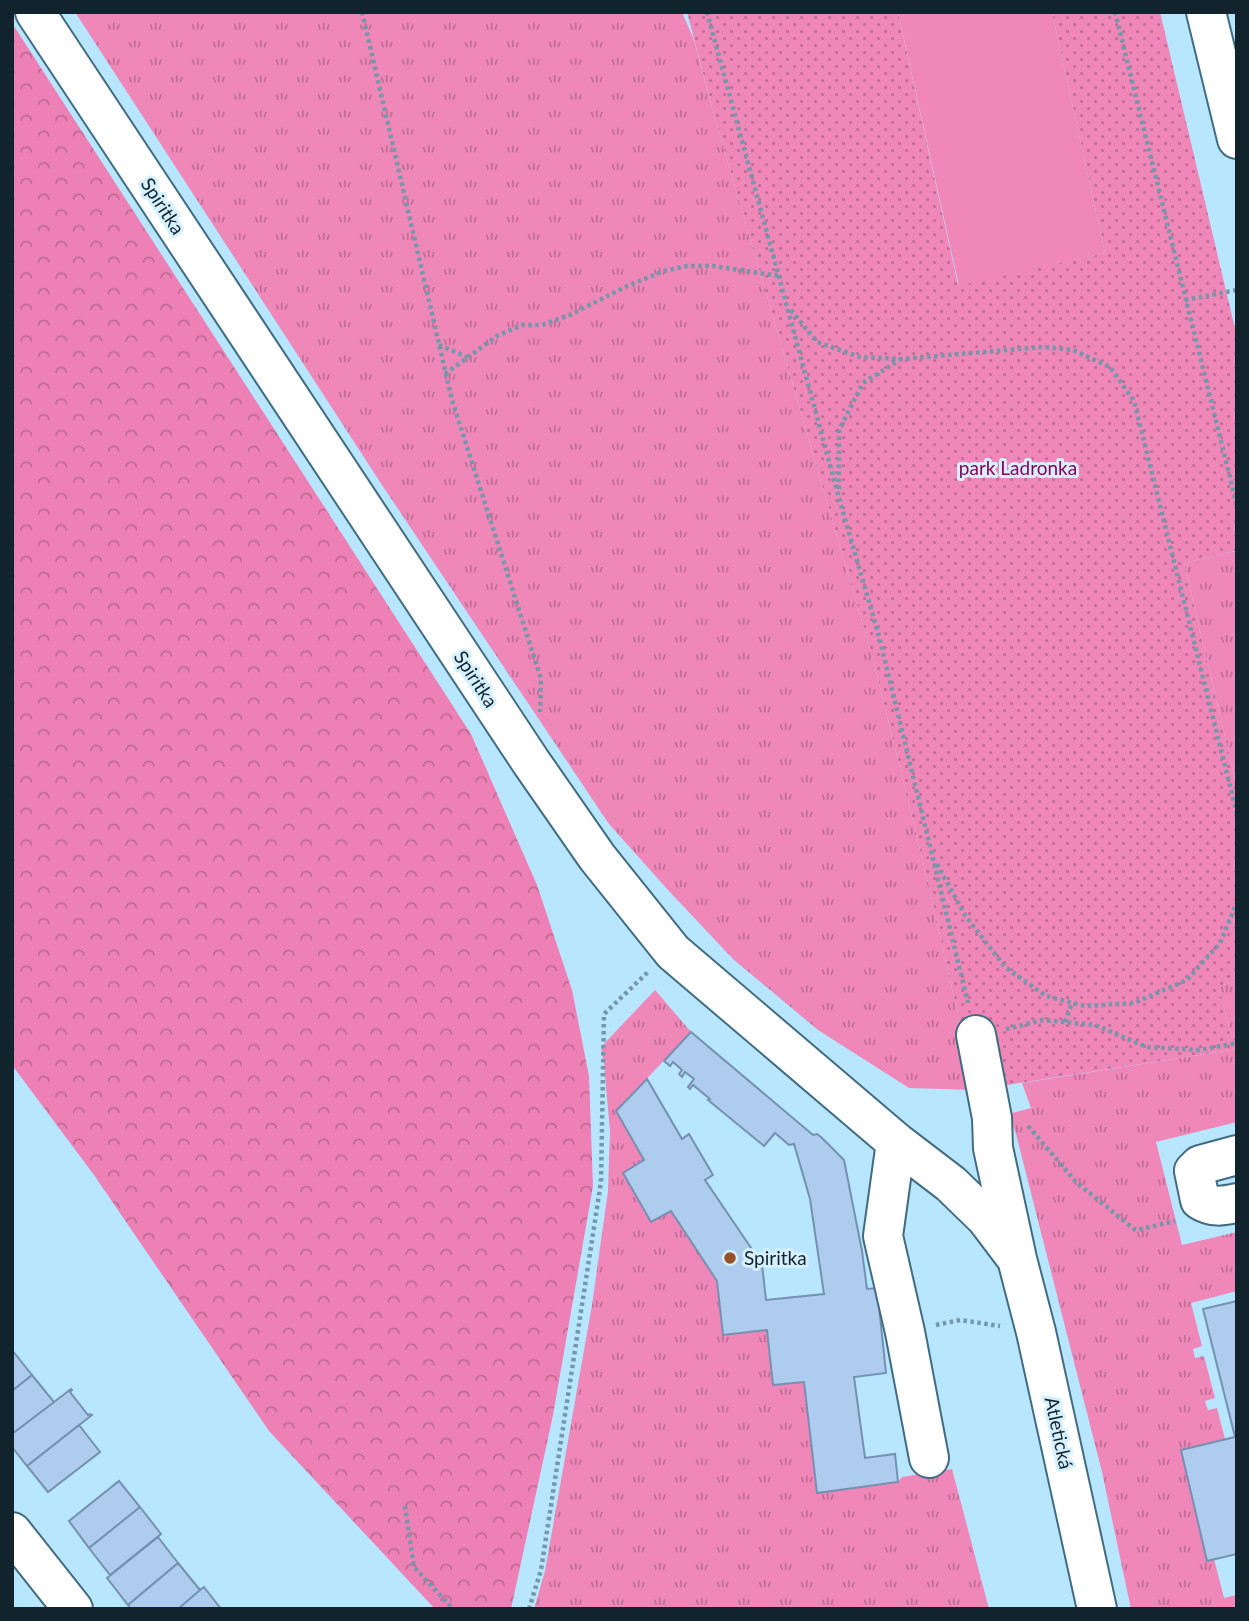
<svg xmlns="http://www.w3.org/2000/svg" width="1249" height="1621" viewBox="0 0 1249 1621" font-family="Lato,sans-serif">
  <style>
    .grass { fill: url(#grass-tufts) }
    .forest { fill: url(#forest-crowns) }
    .park { fill: url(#park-dots) }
    .garden { fill: #ef87b8 }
    .building { fill: #adccee; stroke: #7491b1; stroke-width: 2 }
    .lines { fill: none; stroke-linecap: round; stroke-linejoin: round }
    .minor-casing { stroke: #416c81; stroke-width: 42 }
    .path { stroke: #7497a9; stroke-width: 4.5; stroke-dasharray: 3.5 3.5; stroke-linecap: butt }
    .minor { stroke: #fff; stroke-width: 38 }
    .poi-dot { fill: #975326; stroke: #d5f0ff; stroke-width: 2.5 }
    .labels { text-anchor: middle; stroke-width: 6; stroke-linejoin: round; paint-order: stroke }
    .street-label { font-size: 19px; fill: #11232c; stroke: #d5f0ff }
    .park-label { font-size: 19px; fill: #8b0058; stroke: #d5f0ff }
    .poi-label { font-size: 19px; fill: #11232c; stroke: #d5f0ff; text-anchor: start }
  </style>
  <defs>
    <pattern id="grass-tufts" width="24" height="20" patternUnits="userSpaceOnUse" patternTransform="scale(1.75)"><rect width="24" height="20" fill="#ef87b8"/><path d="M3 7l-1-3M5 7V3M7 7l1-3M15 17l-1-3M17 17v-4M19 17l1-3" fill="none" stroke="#c06e96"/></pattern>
    <pattern id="forest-crowns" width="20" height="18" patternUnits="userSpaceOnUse" patternTransform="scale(1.75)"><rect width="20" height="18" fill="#ed81b5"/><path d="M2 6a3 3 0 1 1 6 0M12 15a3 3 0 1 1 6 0" fill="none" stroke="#bf6993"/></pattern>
    <pattern id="park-dots" width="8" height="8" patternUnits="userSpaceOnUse" patternTransform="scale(1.75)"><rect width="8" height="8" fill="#ef87b8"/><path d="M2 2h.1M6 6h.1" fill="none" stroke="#c06e96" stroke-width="1.8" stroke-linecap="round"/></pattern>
  </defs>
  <rect width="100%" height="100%" fill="#b7e6fe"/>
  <path class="grass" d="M75 12H682L694 40 714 115 873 659 926 874 975 1090 909 1088 818 1030 733 959 668 890 609 824 382 485Z
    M1236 551 1237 554V788L1184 563Z
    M1237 981V1034L1231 1036 1219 986Z
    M655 990 691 1032 616 1111 644 1160 623 1174 651 1222 671 1211 767 1330 804 1382 817 1493 898 1482 902 1477 952 1469 989 1609H534L545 1571 592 1305 608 1191 610 1131 604 1064 601 1047Z
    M1237 1049V1122L1156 1142 1182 1245 1237 1232V1291L1191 1303 1202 1346 1193 1349 1195 1358 1204 1356 1215 1398 1205 1401 1208 1410 1217 1408 1225 1439 1181 1450 1207 1560 1214 1559 1224 1598 1237 1595V1609H1131L1102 1472 1016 1134 1009 1114 1031 1108 1022 1083Z"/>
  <path class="forest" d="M12 23 471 734 537 885 572 990 589 1076 593 1186 553 1415 511 1609H435L269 1431 94 1175 12 1065Z"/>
  <path class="park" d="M687 12H898L958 285 1105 253 1052 12H1160L1237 337V554L1235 551 1184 563 1237 788V981L1219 986 1231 1036 1237 1034V1049L975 1090 926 874 873 659 714 115Z"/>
  <path class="garden" d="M898 12H1052L1105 253 959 286Z"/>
  <path class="building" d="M691 1032 813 1135 817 1134 821 1137 844 1160 862 1251 867 1289 877 1288 886 1373 854 1377 865 1458 895 1454 898 1482 817 1493 804 1382 773 1385 767 1330 723 1335 717 1281 671 1211 651 1222 623 1173 644 1160 616 1111 647 1079 682 1139 689 1134 713 1175 705 1180 762 1264 766 1300 824 1294 810 1199 794 1144 789 1145 775 1133 764 1146 708 1100 710 1099 693 1085 690 1089 688 1087 694 1079 685 1072 682 1077 679 1074 682 1070 673 1062 670 1066 664 1061Z
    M1237 1301V1554L1207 1561 1181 1450 1235 1437 1203 1309Z
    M12 1350 32 1375 12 1391Z
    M32 1375 54 1402 12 1434V1391Z
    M71 1389 72 1390 70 1392 88 1415 90 1414 92 1415 27 1466 12 1447V1434Z
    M79 1425 100 1452 48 1492 27 1466Z
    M119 1481 140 1507 89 1548 69 1521Z
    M140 1507 161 1534 110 1575 89 1548Z
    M158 1537 178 1563 128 1605 107 1578Z
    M178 1563 200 1590 178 1609H131L128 1605Z
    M204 1587 221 1609H178L200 1590Z"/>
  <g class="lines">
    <defs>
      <path id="minor" d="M35 12 531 762 597 857 673 952 896 1142 951 1184 986 1218 1017 1259
        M1206 12 1237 139
        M976 1035 992 1118 993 1148 1017 1259 1036 1332 1097 1609
        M896 1142 883 1236 905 1332 929 1458
        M1237 1155 1200 1165 1194 1171 1200 1200C1212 1208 1223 1206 1237 1203
        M12 1532 73 1609"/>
    </defs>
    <use href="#minor" class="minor-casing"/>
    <path class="path" d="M362 12 452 400 541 679 540 712
      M707 12 839 498 880 640 968 1003
      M1115 12 1237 506
      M1185 300 1237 290
      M791 310 817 342 860 357 901 359 1043 347 1073 350 1110 367 1134 401 1237 814
      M439 345 467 357
      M445 374 497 336 522 325H542L572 314 625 287 664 271 687 266H713L779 276
      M839 489V430L863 383 901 359
      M937 864 965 915 1005 967 1046 996 1085 1006 1134 1003 1187 980 1220 943 1237 902
      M1065 1022 1072 1003
      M1006 1029 1043 1020 1095 1025 1147 1047 1199 1050 1237 1043
      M1028 1126 1076 1182 1134 1229 1137 1230 1175 1221
      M936 1325 960 1320 1000 1326
      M405 1506 414 1567 453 1609
      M529 1609 541 1570 601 1182 604 1014 648 972"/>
    <use href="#minor" class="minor"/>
  </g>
  <circle class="poi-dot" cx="730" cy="1258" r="7"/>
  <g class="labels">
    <g class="street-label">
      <text transform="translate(163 206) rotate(57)" y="7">Spiritka</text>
      <text transform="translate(476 679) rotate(57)" y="7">Spiritka</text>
      <text transform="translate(1059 1433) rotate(78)" y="7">Atletická</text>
    </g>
    <g class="park-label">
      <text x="1018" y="475">park Ladronka</text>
    </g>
    <g class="poi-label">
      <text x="744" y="1265">Spiritka</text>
    </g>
  </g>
  <rect width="1249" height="1621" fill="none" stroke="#11232c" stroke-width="28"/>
</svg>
